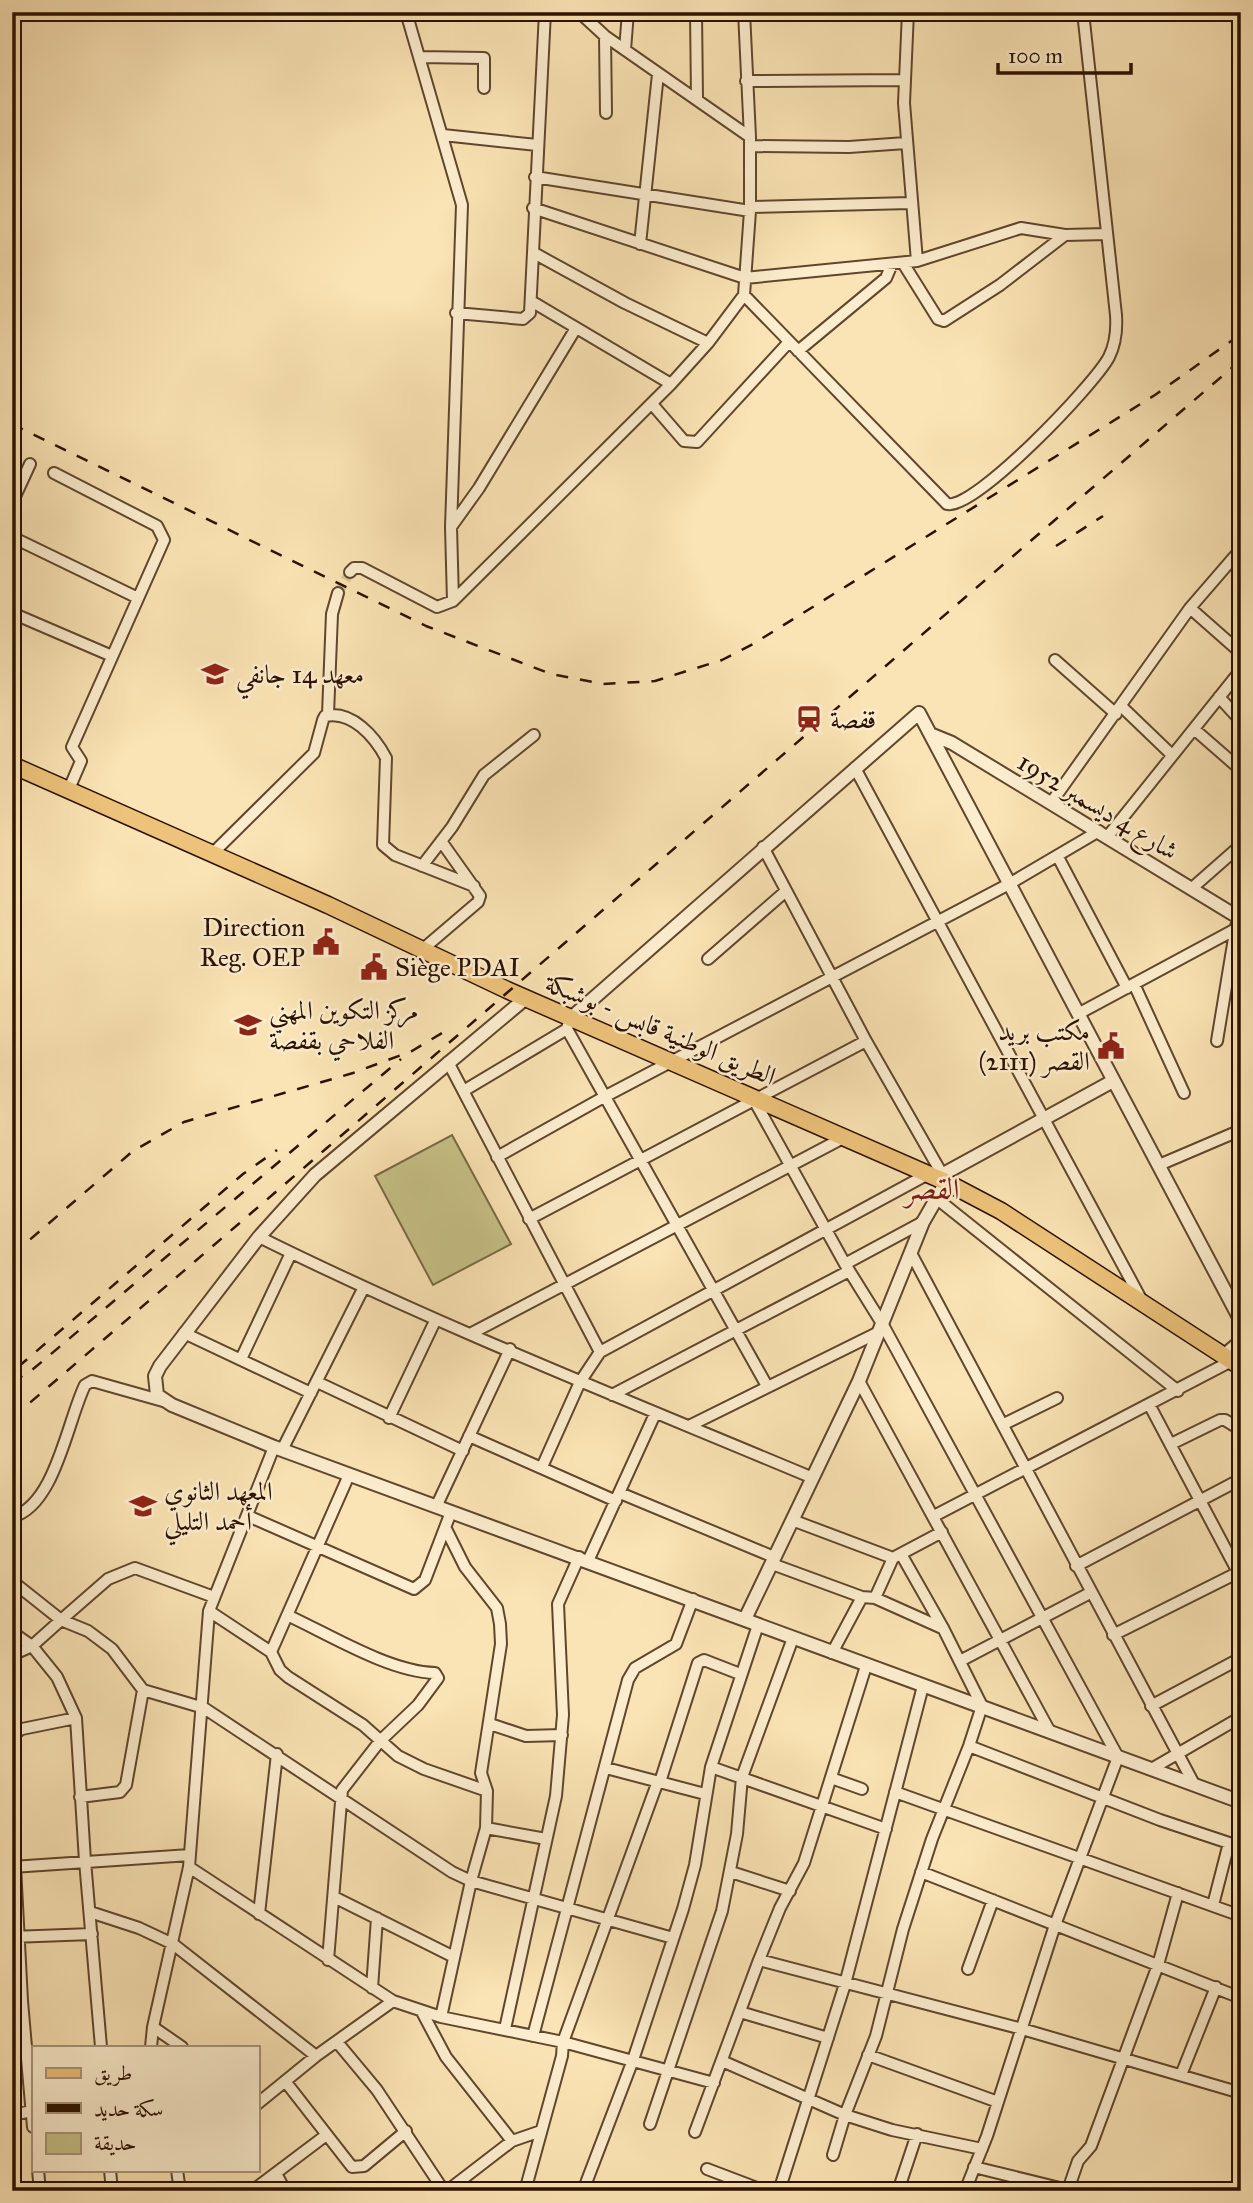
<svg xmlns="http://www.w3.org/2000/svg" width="1253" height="2203" viewBox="0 0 1253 2203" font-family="'IM FELL Great Primer',Amiri,serif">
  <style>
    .green { fill: #c6c187; stroke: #786944; stroke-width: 2 }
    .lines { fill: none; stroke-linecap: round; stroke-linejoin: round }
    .minor-tunnel { stroke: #dbc499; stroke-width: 10; stroke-dasharray: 10 5; stroke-linecap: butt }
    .minor-casing { stroke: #5f462d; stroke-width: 14 }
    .tertiary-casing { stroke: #5f462d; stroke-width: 16 }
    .primary-casing { stroke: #2b1100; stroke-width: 19 }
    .minor { stroke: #fcedce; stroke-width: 10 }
    .tertiary { stroke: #fcedce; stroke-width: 12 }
    .primary { stroke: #edc27a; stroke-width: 16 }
    .rail { stroke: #2b1100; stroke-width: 2.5; stroke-dasharray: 12 12; stroke-linecap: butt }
    .labels { text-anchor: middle; stroke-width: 5; stroke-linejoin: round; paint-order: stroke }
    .poi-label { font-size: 26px; fill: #2b1100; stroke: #fcedce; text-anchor: start }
    .street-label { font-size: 26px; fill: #2b1100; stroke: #fcedce }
    .quarter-label { font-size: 30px; fill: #7a1f14; stroke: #fcedce }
  </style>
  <rect width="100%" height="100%" fill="#fae3b4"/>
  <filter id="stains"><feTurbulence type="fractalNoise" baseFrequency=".00286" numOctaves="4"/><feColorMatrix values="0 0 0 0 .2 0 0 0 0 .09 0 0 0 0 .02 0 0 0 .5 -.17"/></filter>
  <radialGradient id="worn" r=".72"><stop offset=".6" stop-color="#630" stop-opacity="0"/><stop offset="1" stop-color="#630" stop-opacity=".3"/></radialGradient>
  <path class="green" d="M452 1135 511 1244 433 1285 375 1176Z"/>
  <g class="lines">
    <path class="minor-tunnel" d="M338 593 350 572"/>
    <defs>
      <path id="minor" d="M406 12 462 205 451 527 453 601
        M696 12 697 98
        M744 12 750 137
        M818 12 907 14
        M605 36 606 113
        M625 50 628 12
        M420 57 484 58V88
        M746 81 905 80
        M443 135 537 145
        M750 146 849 147 906 143
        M535 177 750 211
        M750 207 910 203
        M533 208 745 278 917 261 904 103 908 12
        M640 244 658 74
        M534 253 625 303 708 343
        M917 261 1021 228 1065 235 1107 234
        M903 263 938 319 944 321 1000 285 1065 235
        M744 295 947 504C974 511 1095 384 1109 357 1116 343 1117 330 1116 315L1083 12
        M531 301 671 384
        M456 313 523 319 530 313 545 12
        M798 351 886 278 892 264
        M652 404 684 441 697 442 789 342
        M54 473 157 526 164 540 72 747 81 761 69 789
        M12 503 30 464
        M451 527 479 488 576 328
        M12 537 138 598
        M350 572 354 568H362L437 607 453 601 671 384 708 343 744 295 750 211V137L605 36 579 12
        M1190 608 1241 653
        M12 613 112 656
        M1055 660 1116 714
        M1219 697 1241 721
        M1121 706 1172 755
        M328 714 332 614 338 593
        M1194 729 1241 770
        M855 768 1141 1299
        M1051 803 1190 608 1241 549
        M1108 836 1241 670
        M763 847 866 1041 942 1174
        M212 854 314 753 323 720 325 716C352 710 375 737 386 758L383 845 395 855 474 886
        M1058 857 1127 988
        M422 866 452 827 484 775 534 735
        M1191 889 1241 845
        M423 949 478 902 480 896 441 841
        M708 959 786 891
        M1134 984 1184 1093
        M1078 1014 1234 930
        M567 1029 767 1386
        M1217 1041 1236 926
        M448 1062 600 1352
        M465 1090 567 1029 568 1025
        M754 1100 845 1264 883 1325 1118 1757 1055 1925 987 2136 965 2191
        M497 1157 604 1097 1009 884 1099 831
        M1159 1165 1241 1130
        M936 1198 1178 1391
        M529 1219 866 1041
        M259 1237C439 1326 627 1400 813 1478
        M912 1255 1194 1784
        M845 1264 923 1222
        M184 1333 311 1393
        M472 1333 843 1138
        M1223 1355 1241 1340
        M241 1359 291 1253
        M859 1381 1049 1730
        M317 1382 463 1451
        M612 1395 849 1271
        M1150 1406 1241 1578
        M389 1418 435 1321
        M1004 1424 1057 1398
        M689 1426 881 1331
        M469 1436 616 1501
        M1171 1444 1220 1420H1225L1241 1430
        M282 1450 364 1287
        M542 1467 580 1382 600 1352 928 1174
        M620 1493 774 1557
        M436 1507 510 1349
        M248 1516 414 1589 425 1580 451 1512
        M934 1516 1241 1356
        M12 1517C55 1506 67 1422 85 1385L92 1381 163 1401
        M792 1520 893 1558
        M588 1561 655 1414
        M772 1564 862 1597 875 1598 942 1628
        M1076 1566 1241 1479
        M12 1581 61 1620 32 1646 12 1632
        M875 1598 893 1558 942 1532
        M209 1611 271 1652 280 1670 288 1677 363 1725 398 1756 424 1769 487 1791
        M289 1616C330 1635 390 1672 435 1673L438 1678 418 1705 380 1741 342 1790 328 1960
        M61 1620 88 1631 112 1649 143 1690 204 1708 452 1872 471 1881 673 1938
        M61 1620 108 1579 135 1568 214 1597
        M1113 1635 1241 1571
        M271 1652 349 1475
        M832 1653 862 1597
        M12 1655 32 1646 57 1677 76 1718 85 1861 101 2047
        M960 1661 1090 1593
        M1151 1706 1241 1658
        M490 1724 526 1736 562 1735
        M12 1735 22 1729 76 1718
        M969 1746 1160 1820 1241 1847
        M711 1767 886 1829
        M606 1768 705 1794
        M1153 1768 1241 1717
        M831 1778 862 1789
        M660 1782 698 1663 704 1660 740 1674
        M895 1792 1241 1916
        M80 1797 120 1792 126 1785 143 1690
        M12 1808 22 2001 33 2127
        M486 1828 546 1839
        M12 1867 190 1855
        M189 1867 393 2001 441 2017 563 2042 714 2083
        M731 1872 790 1891
        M921 1872 1241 1998
        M334 1897 454 1957
        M1213 1905 1229 1843
        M90 1912 139 1928 173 1944 316 2056
        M259 1914 277 1754
        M12 1937 92 1934
        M759 1960 1022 2029 1241 2093
        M968 1969 993 1900
        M372 1988 377 1918
        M422 2012 446 2057 512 2141 541 2131
        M740 2012 828 2038
        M441 2017 471 1881 486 1828 487 1791 481 1773 501 1644 500 1624 497 1608 465 1567 446 1529
        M153 2027 182 2047
        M505 2029 556 1796 563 1715 558 1604 579 1557
        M533 2036 628 1680 635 1668 676 1644 693 1599
        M337 2042 377 2090 444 2191
        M151 2047 153 2027 189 1867 209 1611 274 1447
        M868 2055 998 2102
        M722 2061 845 2115 876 2036 903 1929 932 1839 969 1746 982 1706 943 1628 901 1554
        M1181 2075 1216 1987
        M285 2081 352 2167 364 2166 406 2131
        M257 2104 316 2056 393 2001
        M12 2115 32 2111
        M650 2124 722 1911 737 1834 742 1777 793 1638
        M695 2132 759 1960 780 1908 804 1863 866 1666
        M833 2155 845 2115 892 2130 982 2149
        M974 2167 1068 2190 1078 2161 1091 2146 1158 1965 1178 1893
        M707 2169 765 2191
        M38 2170 40 2191
        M110 2170 112 2191
        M177 2170 180 2191
        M276 2173 285 2191
        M252 2191 325 2136
        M447 2191 512 2141
        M525 2191 562 2056 563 2042 658 1781
        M583 2191 633 2060 683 1909 695 1865 711 1767 758 1625
        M779 2191 845 1984 923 1686
        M898 2191 917 2134"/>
      <path id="tertiary" d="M930 734 952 743 1241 919
        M526 998 315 1175 259 1237 160 1366 155 1376 157 1395 172 1405 274 1447 1241 1802
        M571 1018 919 713 1241 1321
        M936 1178 1113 1081
        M745 1619 859 1381 923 1222 946 1182"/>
      <path id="primary" d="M12 765 328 905 507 990 946 1182 1001 1211 1241 1367"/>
    </defs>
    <use href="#minor" class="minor-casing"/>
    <use href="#tertiary" class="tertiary-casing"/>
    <use href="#primary" class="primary-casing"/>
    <use href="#minor" class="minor"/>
    <use href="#tertiary" class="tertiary"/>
    <use href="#primary" class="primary"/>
    <path class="rail" d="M12 424 426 626 551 674 603 684 655 681 722 660 753 644 1155 395 1241 334
      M1056 546 1103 516
      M12 1255 133 1151 184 1122 353 1073 412 1051 452 1027
      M18 1367 243 1174 277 1150
      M12 1382 32 1370 401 1059
      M12 1418C423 1067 831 712 1241 360"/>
  </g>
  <defs>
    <symbol id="school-bare" viewBox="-9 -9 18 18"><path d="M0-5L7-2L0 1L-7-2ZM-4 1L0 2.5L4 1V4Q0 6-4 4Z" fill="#8f2418" stroke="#fcedce" stroke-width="2.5" paint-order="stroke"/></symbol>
    <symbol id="station-bare" viewBox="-9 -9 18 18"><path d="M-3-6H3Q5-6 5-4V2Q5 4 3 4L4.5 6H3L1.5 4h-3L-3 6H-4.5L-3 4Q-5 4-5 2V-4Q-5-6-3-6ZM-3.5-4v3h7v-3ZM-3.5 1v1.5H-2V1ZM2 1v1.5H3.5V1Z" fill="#8f2418" stroke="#fcedce" stroke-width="2.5" paint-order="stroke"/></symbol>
    <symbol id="civic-bare" viewBox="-9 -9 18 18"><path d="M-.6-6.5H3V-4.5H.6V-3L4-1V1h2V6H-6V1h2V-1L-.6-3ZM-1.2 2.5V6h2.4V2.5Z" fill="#8f2418" stroke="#fcedce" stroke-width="2.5" paint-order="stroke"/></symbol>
    <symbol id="university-bare" viewBox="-9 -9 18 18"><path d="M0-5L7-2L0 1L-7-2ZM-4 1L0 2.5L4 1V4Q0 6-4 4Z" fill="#8f2418" stroke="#fcedce" stroke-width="2.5" paint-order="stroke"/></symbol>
  </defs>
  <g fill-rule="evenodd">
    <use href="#school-bare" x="196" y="655" width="38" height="38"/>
    <use href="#station-bare" x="790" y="700" width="38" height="38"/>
    <use href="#civic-bare" x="307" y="923" width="38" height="38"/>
    <use href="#civic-bare" x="355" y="948" width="38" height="38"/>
    <use href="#university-bare" x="229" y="1006" width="38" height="38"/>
    <use href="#civic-bare" x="1092" y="1027" width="38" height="38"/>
    <use href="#school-bare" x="124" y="1487" width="38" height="38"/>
  </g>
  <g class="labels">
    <g class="poi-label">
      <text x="236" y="683">معهد 14 جانفي</text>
      <text x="830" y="728">قفصة</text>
      <text x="305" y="936" text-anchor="end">Direction<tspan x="305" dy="30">Reg. OEP</tspan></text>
      <text x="395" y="976">Siège PDAI</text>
      <text x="269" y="1019">مركز التكوين المهني<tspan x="269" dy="30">الفلاحي بقفصة</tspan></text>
      <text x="1090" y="1040" text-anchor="end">مكتب بريد<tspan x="1090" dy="30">القصر (2111)</tspan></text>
      <text x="164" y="1500">المعهد الثانوي<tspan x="164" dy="30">أحمد التليلي</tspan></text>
    </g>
    <g class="street-label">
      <text transform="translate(1098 806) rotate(31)" y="9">شارع 4 ديسمبر 1952</text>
      <text transform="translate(661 1029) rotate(23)" y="9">الطريق الوطنية قابس - بوشبكة</text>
    </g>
    <g class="quarter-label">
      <text x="932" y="1199">القصر</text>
    </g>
  </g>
  <rect width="1253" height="2203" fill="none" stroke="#fae3b4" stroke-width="42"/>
  <rect x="14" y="14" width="1225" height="2175" fill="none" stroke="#2b1100" stroke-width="3.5"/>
  <rect x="21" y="21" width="1211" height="2161" fill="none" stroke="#2b1100" stroke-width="2"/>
  <rect x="32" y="2046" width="228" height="126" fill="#fcedce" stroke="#a8957c" stroke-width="2"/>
  <rect x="46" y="2068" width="35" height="10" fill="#edc27a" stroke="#a8957c" stroke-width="2"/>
  <text x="94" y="2080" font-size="21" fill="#2b1100">طريق</text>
  <rect x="46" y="2103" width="35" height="10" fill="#2b1100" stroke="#a8957c" stroke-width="2"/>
  <text x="94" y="2116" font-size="21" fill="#2b1100">سكة حديد</text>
  <rect x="46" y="2133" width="35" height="21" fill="#c6c187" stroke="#a8957c" stroke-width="2"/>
  <text x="94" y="2150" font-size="21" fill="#2b1100">حديقة</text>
  <path d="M998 63v10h133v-10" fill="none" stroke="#2b1100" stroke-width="3.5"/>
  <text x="1008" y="63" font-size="21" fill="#2b1100" stroke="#fcedce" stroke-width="5" paint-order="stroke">100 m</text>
  <rect width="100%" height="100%" filter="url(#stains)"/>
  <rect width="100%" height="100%" fill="url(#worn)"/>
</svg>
